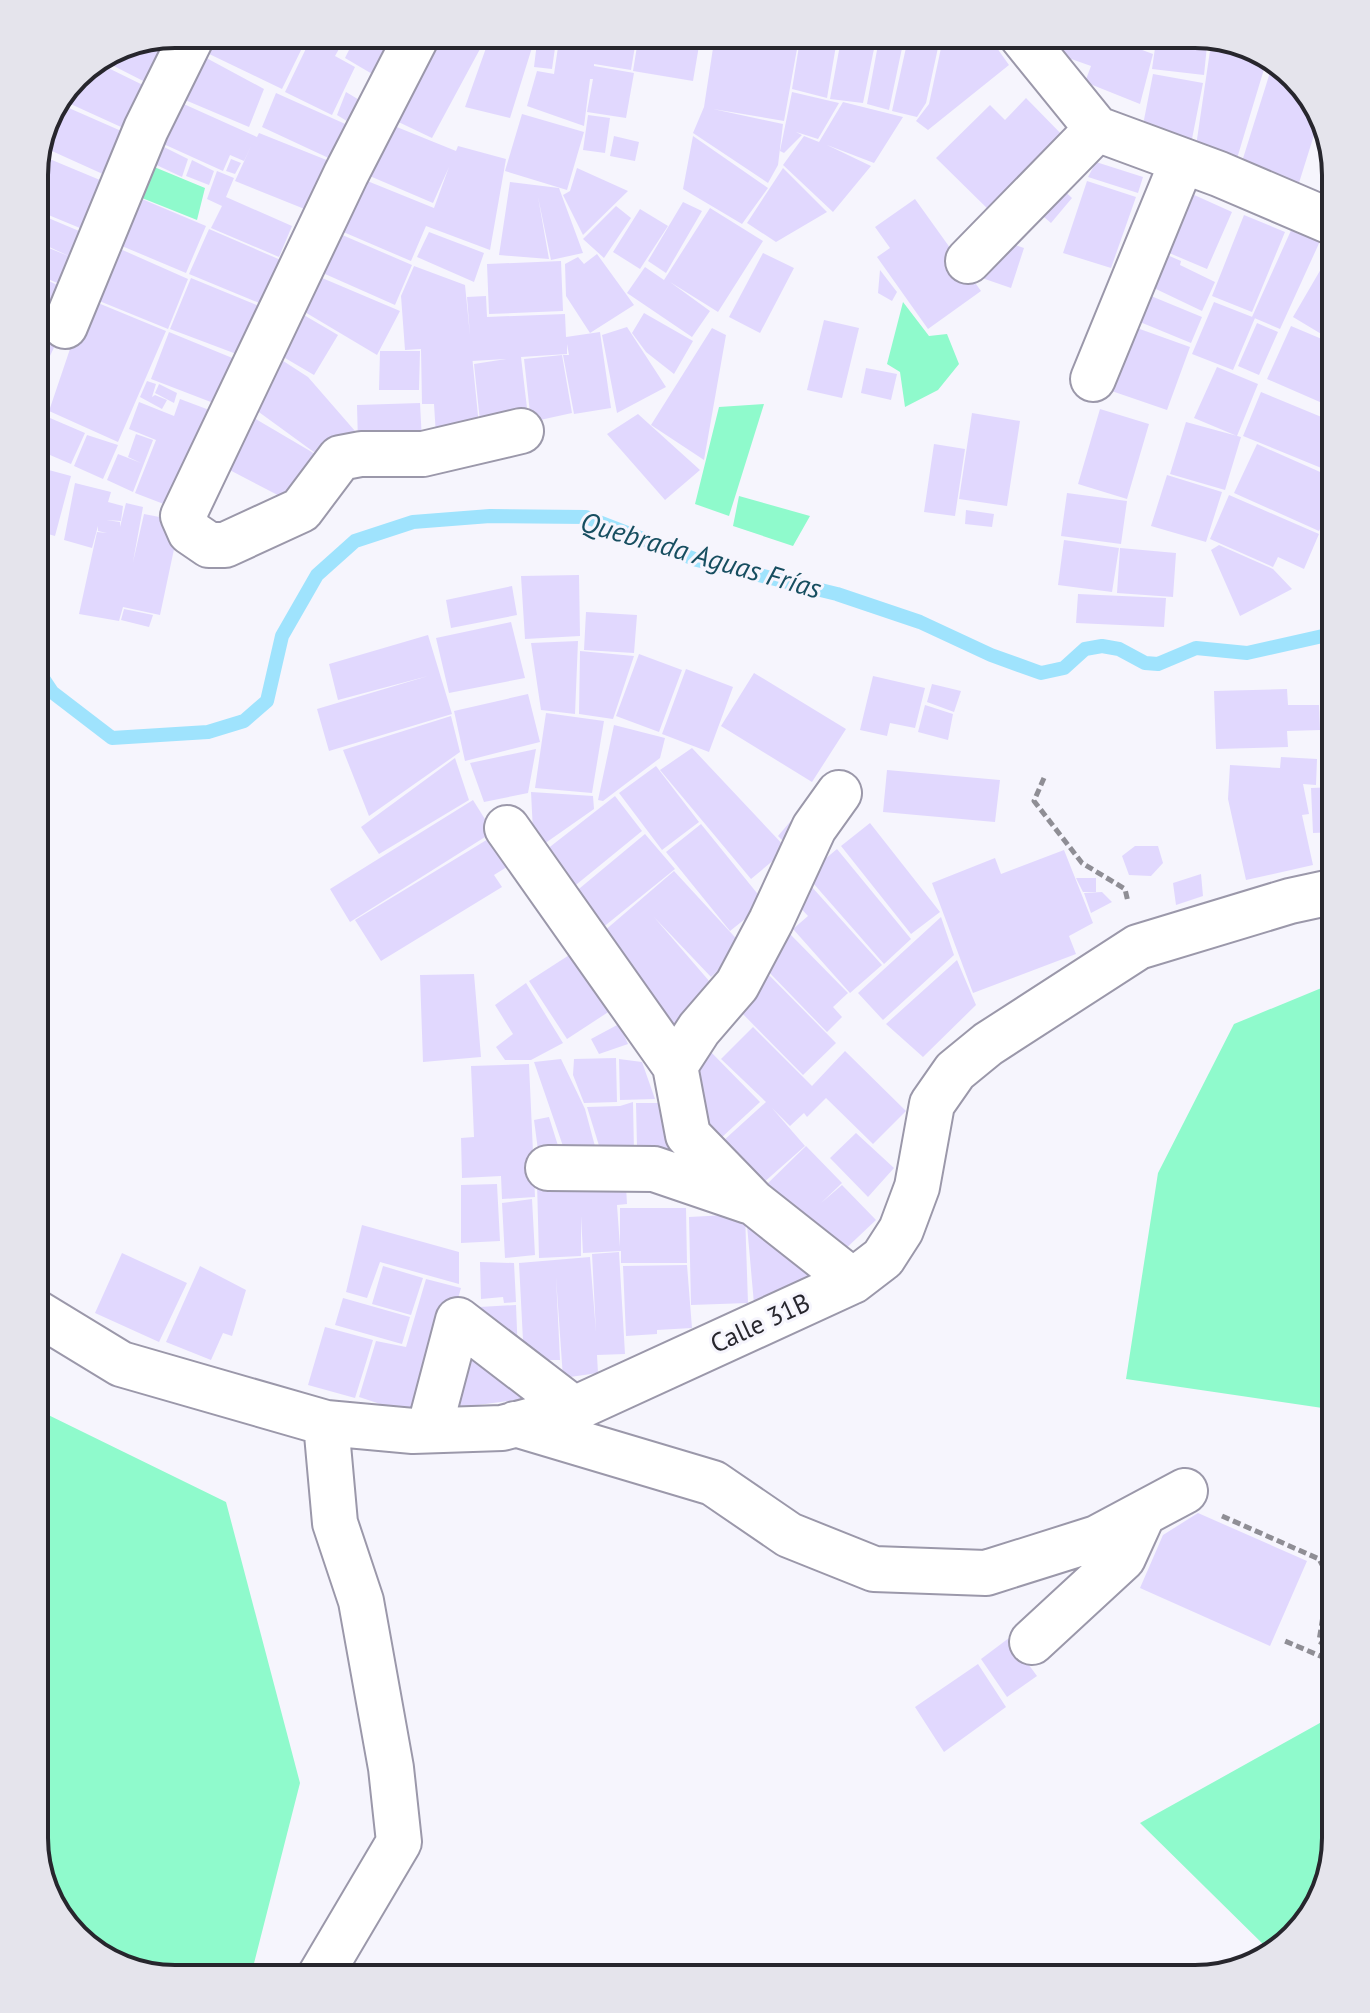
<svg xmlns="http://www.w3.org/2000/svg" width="1370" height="2013" viewBox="0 0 1370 2013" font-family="'PT Sans',sans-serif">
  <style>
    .green { fill: #8ffacc }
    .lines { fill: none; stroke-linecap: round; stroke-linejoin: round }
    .stream { stroke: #9fe3fd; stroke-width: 14 }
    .building { fill: #e1d8fe }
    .minor-casing { stroke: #9b98aa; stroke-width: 48 }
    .path { stroke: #8f8e95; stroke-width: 5; stroke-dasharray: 8 4; stroke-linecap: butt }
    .minor { stroke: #fff; stroke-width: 44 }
    .labels { text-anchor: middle; stroke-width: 6; stroke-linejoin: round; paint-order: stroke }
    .street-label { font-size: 26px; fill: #27262d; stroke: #f6f5fd }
    .water-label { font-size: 28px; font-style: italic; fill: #174e60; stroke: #f6f5fd }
    .rim { fill: none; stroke: #27262d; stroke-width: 4 }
  </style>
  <rect width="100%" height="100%" fill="#f6f5fd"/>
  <path class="green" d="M147 164 205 188 197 220 132 194Z
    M903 302 929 336 947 334 959 364 938 390 905 407 900 372 887 364Z
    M764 404 729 516 695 504 719 407Z
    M739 496 810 516 793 546 733 526Z
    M1336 982V1410L1126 1379 1158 1173 1234 1024Z
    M34 1408 226 1502 300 1783 250 1979H167L104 1960 53 1908 34 1838Z
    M1336 1714V1838L1317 1909 1272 1953 1140 1823Z"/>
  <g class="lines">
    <path class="stream" d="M34 665 52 692 112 738 208 732 244 721 267 701 282 636 317 575 355 541 413 522 490 516 586 517 697 560 837 594 920 622 991 655 1041 673 1064 668 1085 649 1102 646 1119 649 1145 663 1158 664 1196 648 1247 653 1336 633"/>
  </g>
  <path class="building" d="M211 34H284L304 44 282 89 203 51Z
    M313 34H356L350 44 343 42 335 56 355 67 332 115 285 92Z
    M357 34H401L379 78 345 58Z
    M430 34 487 36 432 138 388 117Z
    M491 34H524L535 38 510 118 465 107Z
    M538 34H557L552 69 534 67Z
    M560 34H637L631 70 594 64V66L634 73 626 118 587 112 593 79H590L584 126 527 106 537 71 554 74Z
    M639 34H701L693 81 633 71Z
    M801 34H838L827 98 792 89Z
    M842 34H877L863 103 830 99Z
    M880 34H905L889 110 867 104Z
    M909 34H941L926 103 917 117 892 111Z
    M944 34H987L1009 65 928 130 916 121 929 104Z
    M1051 34H1099L1153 54 1140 104 1085 82 1091 66 1046 50Z
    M1157 34 1208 36 1204 75 1152 69Z
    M715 35 797 49 784 121 713 109 783 124 778 165 768 183 693 133 704 107Z
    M160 37 174 44 153 86 100 59 122 45Z
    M1212 37 1268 56 1235 165 1195 153Z
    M199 54 264 89 249 127 178 97Z
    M96 62 151 89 132 132 64 101 76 75Z
    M1272 66 1284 69 1317 105 1320 116 1298 186 1240 168Z
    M1153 74 1203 83 1191 144 1141 135Z
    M346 92 366 104 355 126 337 115Z
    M792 92 839 103 818 139 796 132 802 135 784 153 780 151Z
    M276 93 352 127 335 161 262 127Z
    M1026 98 1071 144 997 218 936 158 990 105 1005 120Z
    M177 101 257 137 259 133 334 163 312 212 235 181 252 144 244 161 230 155 223 171 159 142Z
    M843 102 903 117 874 163 827 145 871 166 833 212 783 165 804 136 819 142Z
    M62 105 135 137 116 180 43 147Z
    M522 114 584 132 567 190 505 171Z
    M588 115 610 118 605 153 583 150Z
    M382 121 456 151 458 146 506 159 490 250 426 226 411 261 334 228 355 176 434 208 449 167 433 203 358 171Z
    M614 136 639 142 635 161 610 156Z
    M693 136 768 188 742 224 683 189Z
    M158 144 188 159 182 177 148 161Z
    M40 155 112 185 92 233 34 209V167Z
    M231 159 241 163 235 174 226 171Z
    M192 160 214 171 209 185 186 176Z
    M1096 162 1143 177 1138 193 1088 177Z
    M577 168 628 191 583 235 563 195 570 191Z
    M783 168 827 212 776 242 747 223Z
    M217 171 234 178 226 197 292 226 279 257 211 228 222 206 207 199Z
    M1087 181 1136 197 1111 268 1063 253Z
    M510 182 559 188 583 253 551 260 538 197 549 259 499 255Z
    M1059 186 1072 198 1051 223 1037 211Z
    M1181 189 1232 212 1207 269 1155 247Z
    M130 194 206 226 186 273 110 241Z
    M915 199 981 291 928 329 877 257 890 248 875 227Z
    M683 202 702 211 666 273 648 261Z
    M616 206 631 218 604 258 583 239Z
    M710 208 763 241 718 312 670 282 710 311 692 337 627 293 645 267 664 280Z
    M640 209 668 226 640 269 613 252Z
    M34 212 91 236 69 288 34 273V242L71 257 34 240Z
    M1244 215 1285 232 1252 312 1212 296Z
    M1293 226 1321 239 1280 329 1252 317Z
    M209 229 283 261 264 305 189 274Z
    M333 231 412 265 395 305 316 270Z
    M429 232 484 253 474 282 417 257Z
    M996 238 1024 248 1011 288 982 278Z
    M109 244 188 279 168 329 87 296Z
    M1149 247 1181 261 1180 265 1215 282 1202 311 1135 279Z
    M1332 250 1336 253V326L1328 338 1293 317Z
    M763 253 794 268 760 333 729 317Z
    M597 254 634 305 590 333 566 296 565 264 578 257 584 264Z
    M561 261 563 311 489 314 487 264Z
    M414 266 465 285 481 446 437 451 434 404H422L421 349 405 350 401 296Z
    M880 270 897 292 892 301 878 293Z
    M308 272 400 311 377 355 293 305Z
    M34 274 68 290 58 309 34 298Z
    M191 278 264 308 247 358 170 329Z
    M1134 289 1202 317 1191 343 1123 315Z
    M486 296 487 317 565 314 566 337 600 332 611 408 574 414 563 355H569L567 344V354L521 357 529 425 481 431 474 364 506 359 472 361 467 297Z
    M86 298 166 331 118 442 49 411 70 349 65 346Z
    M1214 302 1255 318 1233 370 1192 354Z
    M34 304 56 314 62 331 49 358 34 351Z
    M297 311 338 335 314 375 273 351Z
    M644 313 693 341 674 374 646 352 632 333Z
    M824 320 859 328 842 398 807 390Z
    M1123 323 1190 347 1167 410 1100 387Z
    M1257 323 1278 332 1259 375 1238 366Z
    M1291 326 1336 345V409L1267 379Z
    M627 327 666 387 617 413 602 335Z
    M712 328 726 335 704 460 651 425Z
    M169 332 247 364 229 409 151 379Z
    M380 351H420L419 390H379Z
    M274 355 308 377 355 431 326 460 295 504 222 466 249 415 322 458 248 404Z
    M562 355 572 413 531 422 524 359Z
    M1217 367 1258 384 1237 436 1194 418Z
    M866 368 897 374 891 400 861 393Z
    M147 381 156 384 152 397 155 395 167 400 162 409 140 397Z
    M159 384 177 393 174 403 155 393Z
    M1261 392 1336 423V474L1243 436Z
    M180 399 220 414 182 511 135 493 156 440 129 429 139 402 174 416Z
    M420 403 422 441 358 443 357 405Z
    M1100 409 1149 424 1127 499 1078 484Z
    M972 413 1020 421 1007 506 959 499Z
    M638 414 700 470 665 500 607 434Z
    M50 418 85 433 71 464 36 449Z
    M1186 422 1241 437 1225 490 1170 474Z
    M136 434 153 440 133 492 107 480 118 454 141 463 128 457Z
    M87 435 118 445 103 479 74 466Z
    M934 444 965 449 955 516 924 512Z
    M1257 444 1336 479V495L1319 531 1234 493Z
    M34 466 71 476 55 536 34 530Z
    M1167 475 1222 492 1206 542 1151 526Z
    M75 483 111 492 108 502 123 506 121 521 106 520 120 522V527L126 503 143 507 133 562 144 514 180 521 160 615 123 607 119 621 79 614 97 532 107 533 98 531V526L92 548 64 540Z
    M1067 493 1127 501 1121 544 1061 536Z
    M1229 495 1319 534 1304 569 1278 557 1273 567 1210 539Z
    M966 510 994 514 992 527 965 524Z
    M1064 540 1119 548 1112 592 1058 585Z
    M1219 545 1273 569 1292 589 1240 616 1211 550Z
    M1120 548 1176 553 1173 597 1117 593Z
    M579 575 580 636 525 639 521 576Z
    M512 586 517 615 451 628 446 600Z
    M1078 594 1166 598 1164 627 1076 623Z
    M124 609 153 615 149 627 121 620Z
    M586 612 637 615 634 653 584 650Z
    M511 622 525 678 449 693 436 638Z
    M428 635 452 714 329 751 317 709 428 676 338 700 329 664Z
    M578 641 575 714 541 710 531 643Z
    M580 651 634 656 613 719 579 714Z
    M639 654 682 670 659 732 616 716Z
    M686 669 733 687 709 752 662 734Z
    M754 673 846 729 812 782 721 726Z
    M873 676 925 688 915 728 890 723 887 736 860 730Z
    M932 684 961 691 954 712 927 702Z
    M1287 689 1288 705H1319L1320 730 1287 731 1288 747 1216 749 1214 691Z
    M528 694 540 742 465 761 454 711Z
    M925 705 953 714 948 740 918 732Z
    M546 713 604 721 592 793 535 788Z
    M451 716 460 752 369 816 343 750Z
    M1328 723 1336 724V753L1322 750Z
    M614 725 665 738 660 758 603 801 598 800Z
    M692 748 787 849 751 879 660 770Z
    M536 749 528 793 484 802 470 763Z
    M1281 757 1317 759 1316 785 1303 784 1309 814 1302 815 1313 865 1246 880 1228 799 1230 765 1280 768Z
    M455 758 469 800 379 854 361 827Z
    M656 766 699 822 662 850 619 793Z
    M887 770 1000 780 995 822 883 812Z
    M1336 787V832L1313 833 1311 788Z
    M531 792 593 796 594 809 534 851Z
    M615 796 642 831 566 893 537 857Z
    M473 800 493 832 350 922 330 889Z
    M801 809 787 845 778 836Z
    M870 823 940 912 911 934 841 846Z
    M701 824 765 903 730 931 666 852Z
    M498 833 515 862 494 875 502 887 381 961 355 920Z
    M645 834 675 869 596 933 568 898Z
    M1135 846H1158L1163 863 1151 876 1129 875 1122 856Z
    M837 849 911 939 884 964 806 875Z
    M1064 850 1093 923 1069 936 1076 954 973 993 932 883 995 858 1001 874Z
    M674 871 744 947 711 977 654 917 716 989 674 1026 596 938Z
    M1201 874 1203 896 1176 905 1173 883Z
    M1076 878H1096V892H1083Z
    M811 886 882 965 850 993 793 929 808 916 794 901Z
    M1102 892 1112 902 1091 913 1084 893Z
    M941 917 954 955 883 1020 858 993Z
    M790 934 848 993 833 1007 842 1017 827 1032 760 963Z
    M577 950 616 1007 567 1039 529 981Z
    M957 960 976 1005 923 1057 886 1024Z
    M767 973 836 1043 803 1075 734 1005Z
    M474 974 481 1057 423 1062 420 975Z
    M526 983 563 1043 531 1060H505L496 1047 513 1034 495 1005Z
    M619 1024 628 1044 599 1054 591 1039Z
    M753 1027 812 1086 845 1051 906 1111 873 1144 826 1098 807 1117 804 1113 790 1126 772 1108 805 1146 762 1184 723 1141 766 1102 721 1059Z
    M707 1048 760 1102 721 1138 700 1114 695 1088 701 1062Z
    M616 1058 617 1102 584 1103 573 1075 574 1059Z
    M561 1059 585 1109 596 1150 564 1149 534 1062Z
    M619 1059 642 1062 655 1099 620 1100Z
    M529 1064 535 1197 502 1199 501 1176 462 1178 461 1138 474 1137 471 1066Z
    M633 1102 634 1152H601L587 1107 620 1106Z
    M636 1103H658L674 1150 637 1148Z
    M549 1117 560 1152 538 1150 534 1120Z
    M856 1133 894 1168 868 1197 830 1158Z
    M806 1146 842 1183 821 1203 842 1185 876 1220 839 1255 766 1185Z
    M625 1168 627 1204 617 1205 620 1247V1208H686L687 1263H621V1251L583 1253 581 1216V1256L539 1258 537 1182Z
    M497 1184 500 1241 461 1243V1185Z
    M532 1199 535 1255 505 1258 502 1203Z
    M745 1214 748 1303 691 1305 689 1217Z
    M362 1225 459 1252V1284L380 1262 367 1298 346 1292Z
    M747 1225 781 1234 817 1279 754 1304Z
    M619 1252 625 1354 597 1355 598 1373 563 1378 556 1277 560 1360H524L519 1263 590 1257 596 1332 592 1254Z
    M122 1253 187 1283 159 1342 95 1313Z
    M480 1262 514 1263 516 1302 504 1303 503 1297 481 1299Z
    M687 1265 692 1328 657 1330V1334L626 1336 623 1266Z
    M200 1266 246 1290 232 1336 223 1333 211 1360 166 1342Z
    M383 1266 423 1278 411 1315 372 1304Z
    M426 1279 461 1288 423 1418 359 1397 376 1341 406 1347Z
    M343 1298 410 1317 402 1344 335 1325Z
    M516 1305 518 1355 483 1353 479 1307Z
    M325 1327 373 1340 355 1398 308 1385Z
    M458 1337 531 1398 440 1410Z
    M1198 1513 1307 1561 1270 1646 1140 1588 1163 1535Z
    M1009 1638 1037 1676 1007 1697 981 1659Z
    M978 1664 1006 1707 944 1752 915 1707Z"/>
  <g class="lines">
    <defs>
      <path id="minor" d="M418 34 346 174 183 516 190 532 209 545H225L301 510 340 458 361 454H423L521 431
        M1020 34 1097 129 1219 174 1336 224
        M968 261 1097 129
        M65 326 146 129 193 34
        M1093 379 1182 162
        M839 793 814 828 771 921 737 985 699 1029 675 1066 688 1135 753 1202 853 1281
        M507 828 675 1066
        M548 1168 654 1169 748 1201
        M34 1311 121 1364 326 1423 413 1431 502 1428 574 1409 853 1281 883 1258 901 1230 917 1187 932 1104 955 1071 988 1044 1138 947 1290 901 1336 891
        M515 1424 713 1483 789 1535 874 1569 986 1573 1097 1538 1185 1491
        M429 1430 458 1320 574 1409
        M1032 1642 1123 1558 1143 1514
        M318 1979 399 1842 391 1768 361 1601 335 1523 326 1423"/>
    </defs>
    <use href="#minor" class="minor-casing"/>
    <path class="path" d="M1044 778 1034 801 1082 863 1125 889 1128 902
      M1222 1516 1319 1559 1329 1578 1319 1641 1336 1653 1332 1661 1285 1641"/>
    <use href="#minor" class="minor"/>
  </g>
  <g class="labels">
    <g class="street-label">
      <text transform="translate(760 1323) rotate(-25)" y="9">Calle 31B</text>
    </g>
    <g class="water-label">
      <text transform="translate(701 555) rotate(16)" y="10">Quebrada Aguas Frías</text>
    </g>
  </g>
  <path d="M0 0H1370V2013H0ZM175 48H1195A127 127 0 0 1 1322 175V1838A127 127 0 0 1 1195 1965H175A127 127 0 0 1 48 1838V175A127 127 0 0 1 175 48Z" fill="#e5e4ec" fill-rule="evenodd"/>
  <path class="rim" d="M175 48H1195A127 127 0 0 1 1322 175V1838A127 127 0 0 1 1195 1965H175A127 127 0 0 1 48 1838V175A127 127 0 0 1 175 48Z"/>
</svg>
